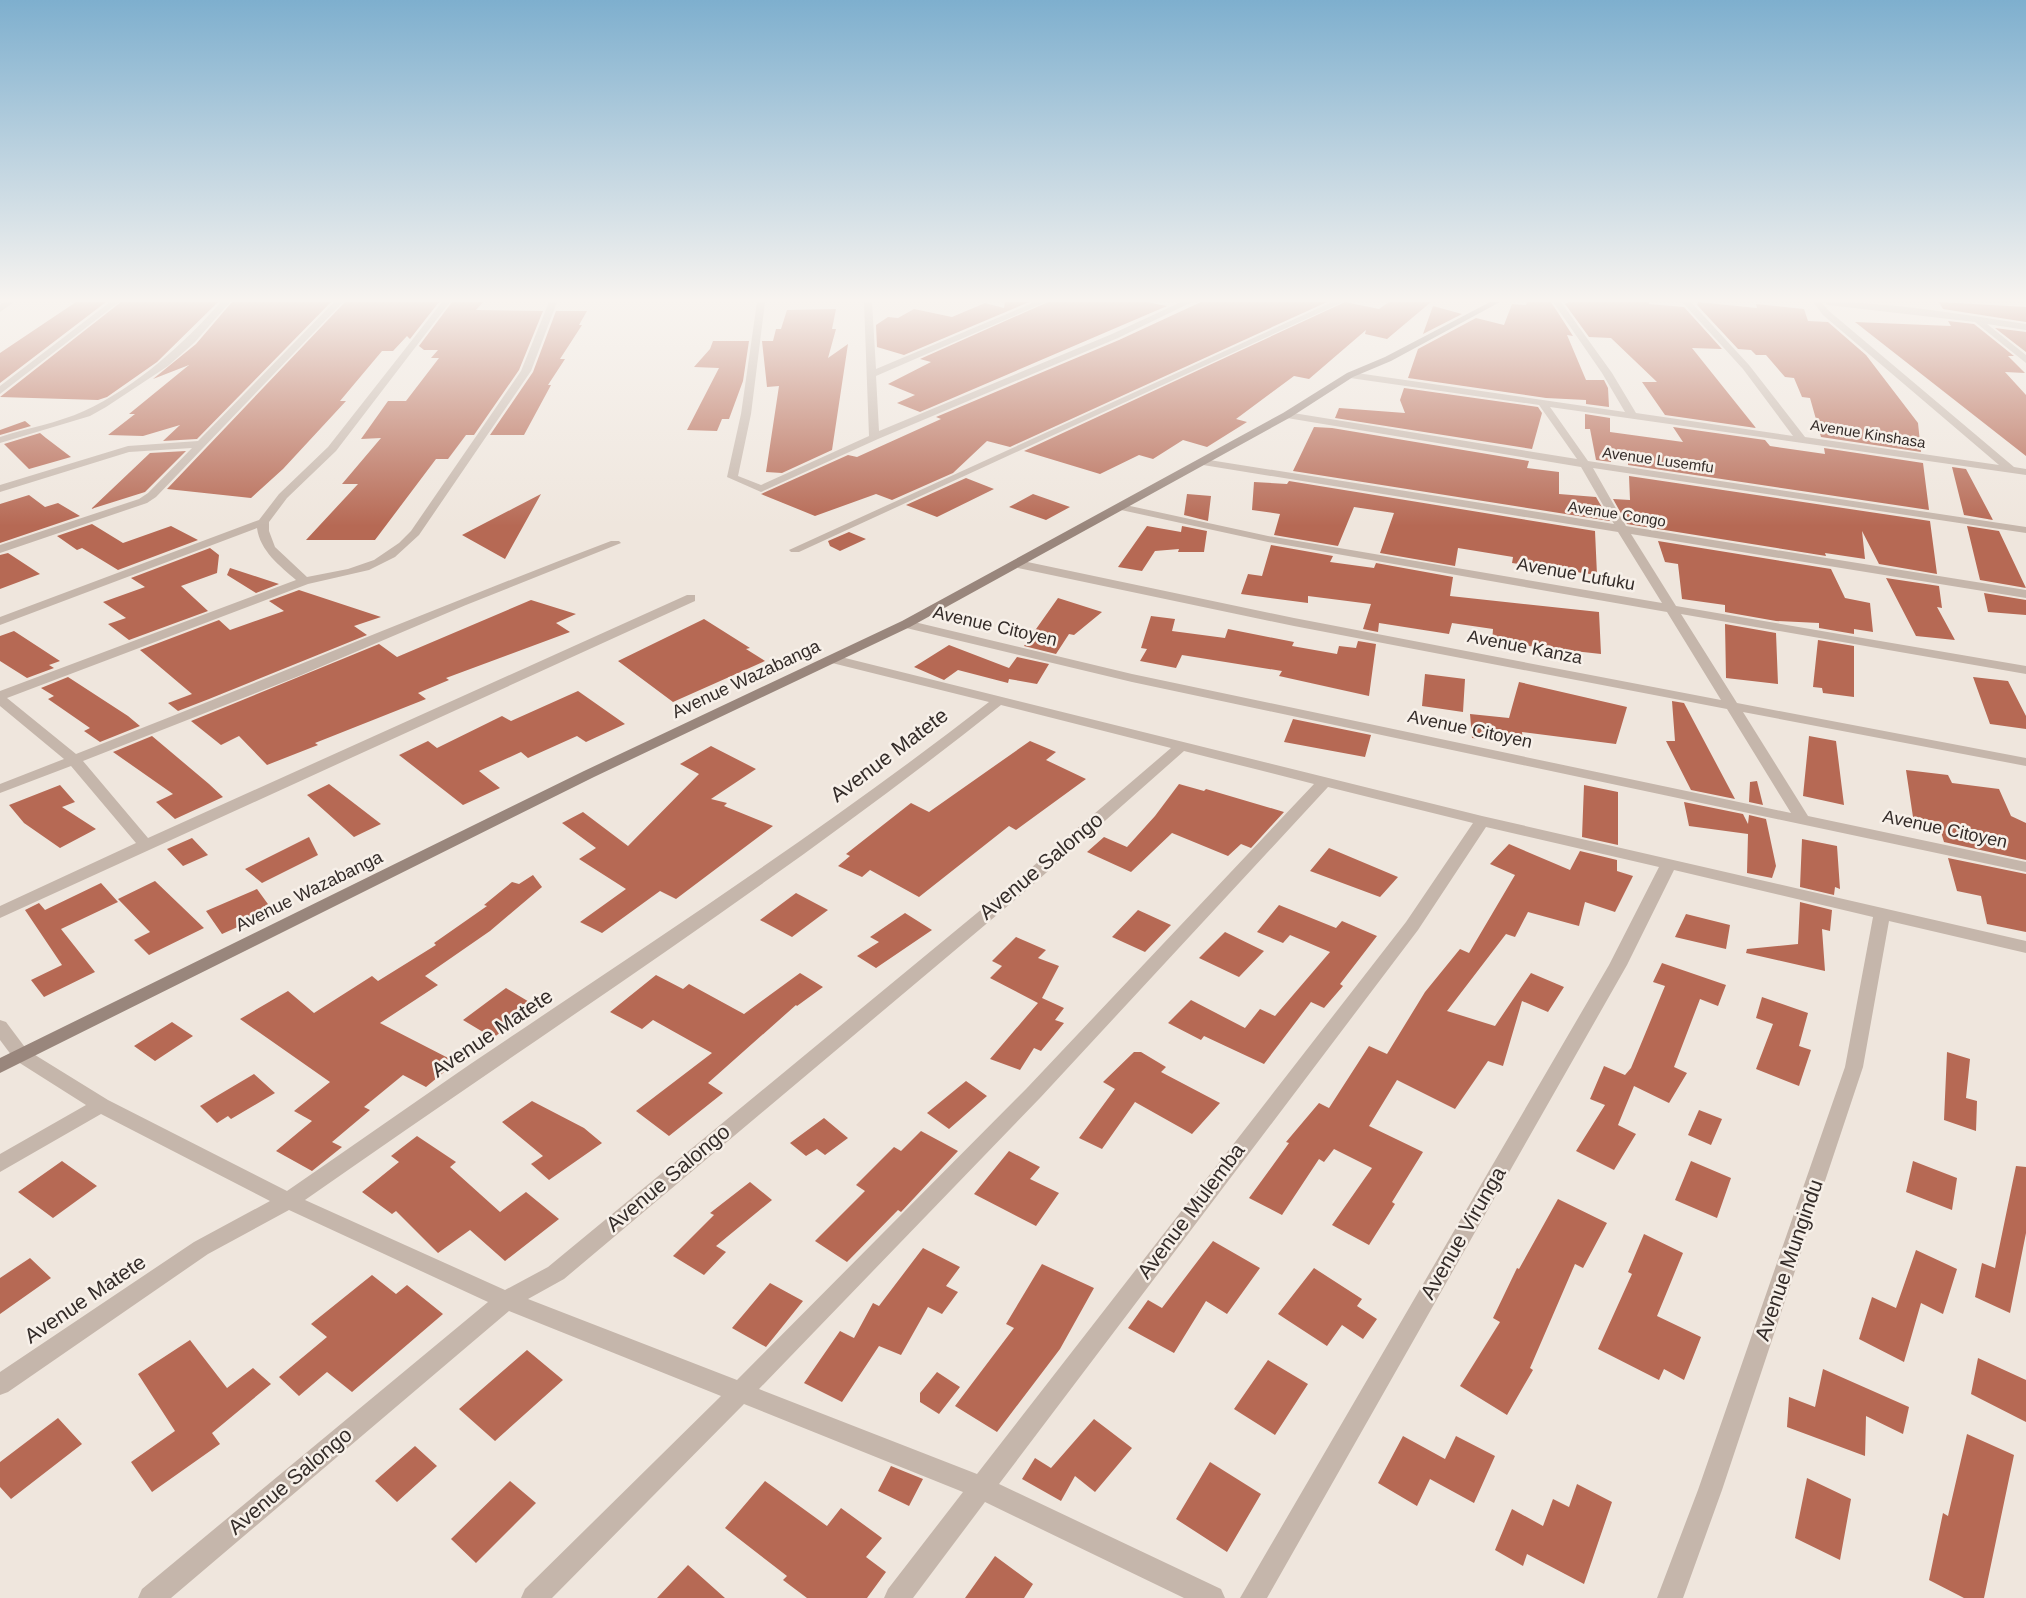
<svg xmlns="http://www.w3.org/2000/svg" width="2026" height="1598" viewBox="0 0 2026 1598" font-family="Helvetica,sans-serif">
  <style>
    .building { fill: #b66954 }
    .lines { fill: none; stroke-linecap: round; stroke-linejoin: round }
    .street { fill: #c5b6ab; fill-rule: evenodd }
    .secondary { fill: #99867c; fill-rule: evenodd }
    .labels { text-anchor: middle; stroke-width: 5; stroke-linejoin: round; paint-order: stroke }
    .far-street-label { font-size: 15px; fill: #342c29; stroke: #f7f0e9 }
    .street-label { font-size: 18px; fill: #342c29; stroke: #f7f0e9 }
    .near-street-label { font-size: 21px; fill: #342c29; stroke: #f7f0e9 }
  </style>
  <rect width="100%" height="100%" fill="#efe6dd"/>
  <path class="building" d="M76 302H106L0 383V353Z
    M121 302H218L157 362 107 397 98 400 0 397Z
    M232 302H331L197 439 163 441 180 425 143 436 108 435 135 414H129L189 365 153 379 196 344Z
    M345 302H439L410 339 407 336 393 351H382L340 401H346L283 469 251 498 167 489Z
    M452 302H483L476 310 543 311 519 370 474 435H466L448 459H436L375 540H306L358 484H342L381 438 361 439 388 401H406L439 358H431L438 350H424L419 346Z
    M1005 302H1029L904 355 877 347 876 325 888 317 898 318 914 309 952 317 985 303 1004 308Z
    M1048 302H1147L1167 306 920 412 897 403 915 395 888 384 931 362 920 359Z
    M1201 302H1327L1010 447 987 441 953 473 892 500 876 494 815 516 761 494 848 455 857 457 941 419 936 417 1119 340Z
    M1345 302 1379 309 1389 302H1431L1387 339 1365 334 1366 330 1309 379 1294 376 1236 419 1247 422 1207 447 1183 440 1153 459 1139 455 1100 474 1024 451Z
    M1527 302H1551L1573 336 1567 335 1586 380H1604L1608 388 1609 407 1586 404V400L1546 398 1408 378 1418 349 1476 318 1504 325 1512 304 1526 305Z
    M1569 302H1649V304L1684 307 1722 349 1692 348 1756 428 1665 415 1642 382H1657L1611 338 1589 337 1565 304Z
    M1698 302 1757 308 1756 304 1804 309 1808 321 1828 322 1866 355 1918 423 1921 452 1821 437 1810 398 1802 397 1794 378 1785 377 1766 355H1756L1751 350 1738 349 1697 305Z
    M1939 302 2026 307V322L1943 309Z
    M1433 306 1462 314 1423 334Z
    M836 309 832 329H836L828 358 848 344 832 450 782 473 766 472 779 386 767 387 762 341H773L776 329H781L787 310Z
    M556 311H587L579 325H582L560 359H565L548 385H551L524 435H490L533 372Z
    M1948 321 1974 324 2014 356H2008L2025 373 2005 372 2026 395V456L1855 322 1951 326Z
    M1995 328 2026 332V352Z
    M713 341H749L743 381 729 419H722L717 431 687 430 719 368 694 367 710 349Z
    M1404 388 1538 407 1542 413 1532 449 1335 418 1339 408 1405 413 1400 400Z
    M1585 414 1610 418V432L1683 442 1673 427 1765 440 1770 446 1825 454 1824 448 1923 463 1929 510 1628 465V455L1611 454V462L1596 460 1590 429H1585Z
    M25 421 31 426 0 435V430Z
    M1314 427 1332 428 1529 461 1527 468 1559 472V494L1596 497 1610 521 1293 471Z
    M40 433 46 438 71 457 29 469 4 444Z
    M186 451 145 492 91 509 150 453Z
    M1952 467 1966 469 1993 520 1964 515Z
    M1629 476 1930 521 1937 574 1879 564 1862 531 1865 559 1825 553 1826 556 1627 524 1613 499 1630 500Z
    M966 478 994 489 937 517 906 505Z
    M1289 481 1595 531 1597 575 1512 563 1513 557 1458 548 1455 566 1380 553 1394 513 1354 507 1338 546 1274 535 1280 514 1252 510 1254 482 1287 484Z
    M541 494 505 559 462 535Z
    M1033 494 1070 507 1046 520 1009 507Z
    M1187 494 1211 496 1208 521 1184 515Z
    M29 495 45 507 58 503 80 516 0 543V504Z
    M92 524 123 543 171 526 198 540 118 570 82 548 77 550 57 536Z
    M1147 526 1181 532 1182 526 1207 531 1204 552H1178L1179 549 1155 551 1142 571 1118 567Z
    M1967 526 1999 531 2026 588 1980 580Z
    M849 532 866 539 840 551 830 546 828 541Z
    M1658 541 1831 569 1845 598 1870 603 1873 632 1854 629V634L1819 628V623L1776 621 1725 612V605L1682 599 1678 564 1665 562Z
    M1271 545 1333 556 1330 562 1374 568 1376 563 1453 577 1450 596 1599 612 1601 654 1492 642 1493 629 1452 623 1449 634 1379 623 1378 632 1363 629 1371 604 1308 596V603L1241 594 1248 574 1262 576Z
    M210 548 219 555 217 573 181 586 208 611 129 640 108 624 126 618 103 602 145 587 131 578Z
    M8 553 40 574 0 589V555Z
    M230 568 279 584 256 593 227 575Z
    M1886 578 1939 586 1942 608 1937 607 1955 640 1916 636Z
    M299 590 381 617 354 626 367 635 209 699 178 711 168 703 192 694 140 650 219 620 230 630 284 611 269 601Z
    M1984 593 2026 600V615L1988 612Z
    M1058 598 1102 612 1074 635 1069 634 1056 654 1024 646Z
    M531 600 576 614 556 623 570 632 446 678 449 680 418 693 426 699 315 743 318 745 267 765 239 736 221 745 191 721 379 644 397 657Z
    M1151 616 1175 619 1172 631 1225 638 1228 629 1294 642 1292 646 1337 654 1339 646 1356 648 1358 641 1376 644 1369 696 1279 676 1282 671 1182 655 1176 668 1140 661 1147 649 1141 648Z
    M704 619 750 648 746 649 765 661 673 702 618 661Z
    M1725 624 1776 633 1778 684 1726 678Z
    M14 631 60 661 49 665 54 668 27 678 0 661V636Z
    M1818 640 1854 646V697L1823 693 1822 688 1813 687Z
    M949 645 1009 668 1017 657 1049 664 1037 684 1009 679 1008 683 958 670 944 680 914 667Z
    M1425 674 1465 679 1463 712 1422 706Z
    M68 677 128 716 140 726 100 742 84 731 90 728 48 699 54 696 41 688Z
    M1973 677 2008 681 2026 716V729L1990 724Z
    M1519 682 1627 707 1616 744 1522 732 1523 742 1472 738 1470 714 1509 718Z
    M578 691 625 724 586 742 577 736 528 758 521 752 479 771 500 788 463 805 399 755 428 741 437 748 502 716 511 721Z
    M1672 701 1684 703 1735 799 1691 790 1666 741H1675Z
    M1293 719 1371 735 1365 757 1284 742Z
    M152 736 209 784 223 797 175 819 156 802 173 794 113 752Z
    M1809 736 1836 741 1844 805 1803 796Z
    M1030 741 1056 752 1046 760 1086 779 1016 830 1009 826 919 897 870 870 862 877 838 866 850 856 846 854 911 803 929 812Z
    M711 746 756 769 711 799 727 803 724 806 773 826 676 899 660 891 602 933 580 922 626 889 579 859 596 848 562 823 583 812 628 846 699 774 680 764Z
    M1906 770 1948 775 1952 783 1999 789 2011 816 2026 823V860L1944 842 1938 822 1913 817Z
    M1757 781 1763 805 1749 802 1750 782Z
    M329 784 381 824 354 837 307 795Z
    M1179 784 1204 791 1206 789 1284 812 1251 848 1241 844 1228 856 1172 833 1131 872 1087 852 1104 837 1127 847 1155 816Z
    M60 785 75 802 62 807 96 829 60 848 24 823 9 805Z
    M1584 785 1618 792V845L1582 837Z
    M1684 802 1743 814 1748 824 1749 815 1766 819 1776 866 1772 878 1747 873 1748 834 1689 826Z
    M309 837 318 855 262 883 245 869Z
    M192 838 208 855 183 866 167 849Z
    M1802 839 1837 846 1840 889 1835 887 1834 895 1800 887Z
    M1509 844 1570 870 1580 851 1617 860V871L1633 876 1615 912 1585 902 1579 926 1528 912 1515 937 1506 934 1447 1011 1495 1026 1531 973 1564 987 1548 1012 1522 1001 1503 1066 1488 1061 1455 1109 1397 1080 1369 1126 1423 1152 1392 1202 1395 1204 1369 1245 1332 1225 1372 1168 1334 1149 1324 1162 1319 1159 1282 1215 1249 1198 1289 1143 1286 1142 1319 1103 1329 1108 1369 1046 1387 1054 1425 992 1460 949 1469 953 1515 875 1490 864Z
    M1329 848 1398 877 1380 897 1310 871Z
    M1948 858 2026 874V932L1987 924 1981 896 1957 891Z
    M533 875 542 887 490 931 425 976 438 985 380 1023 456 1062 426 1087 403 1075 364 1107 370 1110 332 1142 342 1147 312 1171 276 1151 312 1121 294 1111 330 1082 240 1019 288 991 314 1013 372 976 378 981 436 945 434 943 487 906 484 905 512 882 519 884Z
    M155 881 204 928 149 955 134 940 150 932 118 899Z
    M101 883 118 902 61 929 95 972 44 997 31 980 62 965 25 910 39 903 45 910Z
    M257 889 273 911 222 934 206 911Z
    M796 893 828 910 792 937 760 920Z
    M1800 902 1832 910 1830 931 1822 929 1825 971 1746 953 1747 949 1798 944Z
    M1279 905 1336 928 1342 921 1377 936 1340 984 1343 986 1324 1008 1311 1002 1264 1064 1204 1036 1201 1040 1168 1023 1191 1000 1245 1028 1260 1009 1275 1016 1330 952 1290 935 1283 943 1257 932Z
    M1138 910 1171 925 1145 952 1112 937Z
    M905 913 932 930 876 968 857 956 879 942 870 937Z
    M1686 914 1730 925 1726 949 1675 937Z
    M1225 932 1264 951 1239 977 1199 958Z
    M1016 937 1046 950 1038 958 1059 966 1042 998 1064 1008 1055 1020 1064 1023 1041 1051 1034 1048 1020 1070 990 1059 1038 1003 990 978 1002 966 992 961Z
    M1662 963 1726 985 1718 1006 1700 999 1674 1067 1687 1073 1669 1103 1634 1086 1618 1125 1636 1134 1614 1170 1576 1151 1605 1105 1590 1099 1604 1066 1625 1075 1631 1068 1665 986 1653 982Z
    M800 973 823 987 797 1006 796 1005 708 1083 723 1093 669 1136 636 1111 712 1053 653 1020 642 1029 610 1012 656 975 683 989 689 984 744 1014Z
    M506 988 536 1006 493 1038 463 1020Z
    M1762 997 1808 1013 1799 1046 1811 1050 1799 1086 1756 1069 1773 1024 1756 1018Z
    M172 1022 193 1036 155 1061 134 1046Z
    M1134 1052H1141L1166 1067 1161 1072 1220 1103 1192 1134 1135 1102 1102 1149 1079 1138 1115 1089 1103 1082Z
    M1947 1052 1970 1059 1966 1098 1977 1101 1976 1131 1944 1120Z
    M254 1074 275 1093 231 1119 228 1116 217 1123 200 1106Z
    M966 1081 987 1096 949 1129 927 1113Z
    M532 1101 584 1128 602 1143 549 1180 531 1164 543 1156 502 1122Z
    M1699 1110 1722 1119 1711 1145 1688 1135Z
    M824 1118 848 1138 825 1155 817 1149 806 1156 790 1143Z
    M921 1131 958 1151 901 1212 898 1210 847 1262 815 1241 865 1191 856 1185 894 1147 901 1151Z
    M417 1136 456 1162 450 1167 500 1212 526 1192 559 1219 505 1261 470 1230 438 1253 396 1211 392 1214 362 1192 399 1162 391 1156Z
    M1009 1151 1040 1167 1030 1179 1059 1193 1036 1226 974 1194Z
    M62 1161 97 1186 53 1218 18 1192Z
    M1691 1161 1731 1178 1717 1218 1675 1200Z
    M1913 1161 1957 1178 1952 1210 1906 1192Z
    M2016 1166 2026 1167V1233L2010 1313 1975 1297 1982 1263 1995 1268Z
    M750 1182 772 1200 716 1246 726 1252 704 1275 673 1256 714 1215 710 1213Z
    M1558 1199 1607 1223 1583 1268 1575 1264 1530 1368 1533 1370 1507 1415 1460 1386 1500 1322 1493 1318 1517 1268 1519 1269Z
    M1644 1234 1683 1253 1657 1316 1701 1337 1684 1380 1664 1369 1659 1380 1598 1349 1632 1274 1628 1272Z
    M1213 1241 1260 1268 1227 1314 1206 1301 1174 1353 1128 1328 1148 1300 1162 1308Z
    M923 1248 960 1267 946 1286 958 1292 942 1314 928 1307 901 1355 879 1346 842 1402 804 1383 840 1331 854 1338 873 1303 879 1306Z
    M1916 1250 1957 1269 1943 1314 1921 1303 1904 1362 1859 1339 1872 1297 1896 1308Z
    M30 1258 51 1278 0 1314V1278Z
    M1042 1264 1094 1288 1060 1349 997 1432 955 1406 1014 1328 1006 1324Z
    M1314 1268 1362 1299 1357 1306 1377 1319 1363 1339 1342 1325 1327 1346 1278 1314Z
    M372 1275 396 1294 407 1285 443 1314 352 1392 327 1372 299 1396 279 1377 327 1337 311 1324Z
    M770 1283 803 1301 766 1347 732 1328Z
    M190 1340 227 1388 253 1368 271 1384 212 1433 220 1444 152 1492 131 1462 175 1431 138 1374Z
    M527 1350 563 1380 495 1441 459 1409Z
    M1978 1358 2026 1380V1422L1971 1394Z
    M1268 1360 1308 1384 1275 1435 1234 1409Z
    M1823 1369 1909 1407 1903 1434 1866 1416 1865 1456 1787 1427 1789 1397 1815 1407Z
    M937 1372 960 1387 939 1414 920 1402V1393Z
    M58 1418 82 1444 11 1499 0 1487V1462Z
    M1094 1419 1132 1448 1095 1492 1075 1476 1061 1501 1022 1479 1035 1458 1051 1468Z
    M1967 1434 2014 1455 1984 1598H1964L1929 1580 1943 1513 1948 1516Z
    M1403 1436 1445 1459 1456 1436 1495 1456 1474 1503 1430 1479 1417 1506 1378 1483Z
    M415 1446 437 1466 397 1502 375 1481Z
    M1210 1462 1261 1494 1227 1552 1176 1519Z
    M891 1466 923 1479 909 1506 878 1491Z
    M1807 1478 1851 1499 1840 1560 1795 1538Z
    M510 1481 536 1503 476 1563 451 1539Z
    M765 1481 827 1526 841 1508 882 1538 866 1557 886 1572 867 1598H807L783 1580 787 1576 725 1528Z
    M1577 1484 1612 1502 1584 1584 1527 1554 1523 1566 1495 1550 1512 1509 1543 1526 1553 1499 1569 1507Z
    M995 1556 1033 1584 1024 1598H965Z
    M688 1565 725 1598H657Z"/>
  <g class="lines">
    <path class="street" d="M4 302H14L0 312V305Z
      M110 302H119L0 394V386Z
      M221 302H230L195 342 168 366 106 407 90 416 0 443V437C27 428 58 423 84 411 138 386 182 345 221 302Z
      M334 302H343L156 497 147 503 0 553V545L139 499 148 493 192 448 129 452 0 492V485L128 446 198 441Z
      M442 302H450L336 451 287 498 269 522V531L275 547 307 577 348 569 374 560 399 543 411 531 521 371 549 302H557L531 371 419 535 395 557 369 570 308 584 7 698 76 754C255 684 432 609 611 541H619L621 543 466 605 299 676 83 761 148 838 687 595H695V601L0 918V906L136 843 71 766 0 793V784L64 759 0 706V691L296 580C280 566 260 551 257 528L0 625V617L259 520 279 494 328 447Z
      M757 302H765L751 414 738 476 761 485 869 436 864 302H872L876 369 1035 302H1046L876 376 879 431 1112 334 1181 302H1192L1118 338 878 439 761 492 727 477 741 414Z
      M1332 302H1343L799 552H791L789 550Z
      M1553 302H1561L1612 373 1636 413 1793 436 1743 369 1682 302H1691L1749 365 1805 437 1999 465 1823 315 1813 302H1821L1829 311 2014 467 2026 469V475L1550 407 1588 461 2026 527V533L1593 468 1626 526 2026 590V598L1631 534 1676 606 2026 666V674L1681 614 1737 703 2026 758V766L1743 712 1808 816 2026 862V872L1132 682 902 627 900 624 906 620 1132 674 1791 813 1727 709 1294 626 1018 568 1012 564 1018 560 1294 618 1721 700 1667 612 1268 542 1121 510 1115 507 1121 504 1268 536 1662 603 1618 532 1203 465 1198 462 1203 459 1614 524 1581 467 1287 418 1282 415 1287 412 1577 459 1539 405 1350 378 1345 375 1350 372 1625 412 1602 373Z
      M1824 302C1892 302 1959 314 2026 324V330L1987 324 2026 355V363L1975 322 1828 305Z
      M833 655 1482 816 2026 941V953L1889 921 1863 1067 1722 1490 1683 1598H1657L1698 1490 1845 1067 1873 917 1674 870 1627 965 1267 1598H1240L1609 965 1659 867 1486 827 1418 930 999 1484 1221 1589 1225 1598H1184L985 1502 913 1598H884L888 1589 963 1492 744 1404 552 1598H521L525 1589 721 1396 509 1311 171 1598H138L142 1589 488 1302 289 1210 208 1254 8 1392 0 1395V1372L194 1242 270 1201 101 1114 0 1172V1154L86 1105 15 1060 0 1040V1020L6 1022 27 1050 108 1100 287 1191C348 1149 408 1107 469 1065 644 947 822 832 989 702L828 662 826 659ZM1001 705 1171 748 1017 880 548 1267 505 1290 305 1200C538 1036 779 882 1001 705ZM1184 751 1314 784 1027 1088 737 1380 528 1299 564 1279 1029 888ZM1328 787 1473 823 1406 922 977 1474 759 1389 1040 1098Z"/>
    <path class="secondary" d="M1490 302H1500L1391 361 1353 377 1291 417 910 627 594 777 0 1073V1058L584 771 902 621 1283 413 1347 373 1385 357Z"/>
  </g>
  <linearGradient id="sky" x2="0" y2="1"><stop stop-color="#7eafce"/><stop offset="0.57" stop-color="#f8f4f0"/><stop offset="1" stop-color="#f8f4f0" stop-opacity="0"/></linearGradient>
  <rect width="2026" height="526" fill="url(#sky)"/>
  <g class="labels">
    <g class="far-street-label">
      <text transform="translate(1868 434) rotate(9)" y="5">Avenue Kinshasa</text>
      <text transform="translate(1658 460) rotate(8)" y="5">Avenue Lusemfu</text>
      <text transform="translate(1617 514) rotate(9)" y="5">Avenue Congo</text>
    </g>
    <g class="street-label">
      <text transform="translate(1576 574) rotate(10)" y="6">Avenue Lufuku</text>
      <text transform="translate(995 626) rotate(13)" y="6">Avenue Citoyen</text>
      <text transform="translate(1525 647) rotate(11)" y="6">Avenue Kanza</text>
      <text transform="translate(746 679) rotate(-25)" y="6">Avenue Wazabanga</text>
      <text transform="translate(1470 729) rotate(12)" y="6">Avenue Citoyen</text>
      <text transform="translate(1945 829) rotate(12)" y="6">Avenue Citoyen</text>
      <text transform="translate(309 891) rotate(-26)" y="6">Avenue Wazabanga</text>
    </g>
    <g class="near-street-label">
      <text transform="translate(889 755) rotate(-37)" y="7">Avenue Matete</text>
      <text transform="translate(1041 866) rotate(-40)" y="7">Avenue Salongo</text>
      <text transform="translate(492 1033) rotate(-34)" y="7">Avenue Matete</text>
      <text transform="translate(668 1178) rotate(-40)" y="7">Avenue Salongo</text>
      <text transform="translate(1191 1211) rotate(-53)" y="7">Avenue Mulemba</text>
      <text transform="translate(1463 1233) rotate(-60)" y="7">Avenue Virunga</text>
      <text transform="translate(1789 1260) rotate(-71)" y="7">Avenue Mungindu</text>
      <text transform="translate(85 1299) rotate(-34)" y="7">Avenue Matete</text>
      <text transform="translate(290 1481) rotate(-40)" y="7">Avenue Salongo</text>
    </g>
  </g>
</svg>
